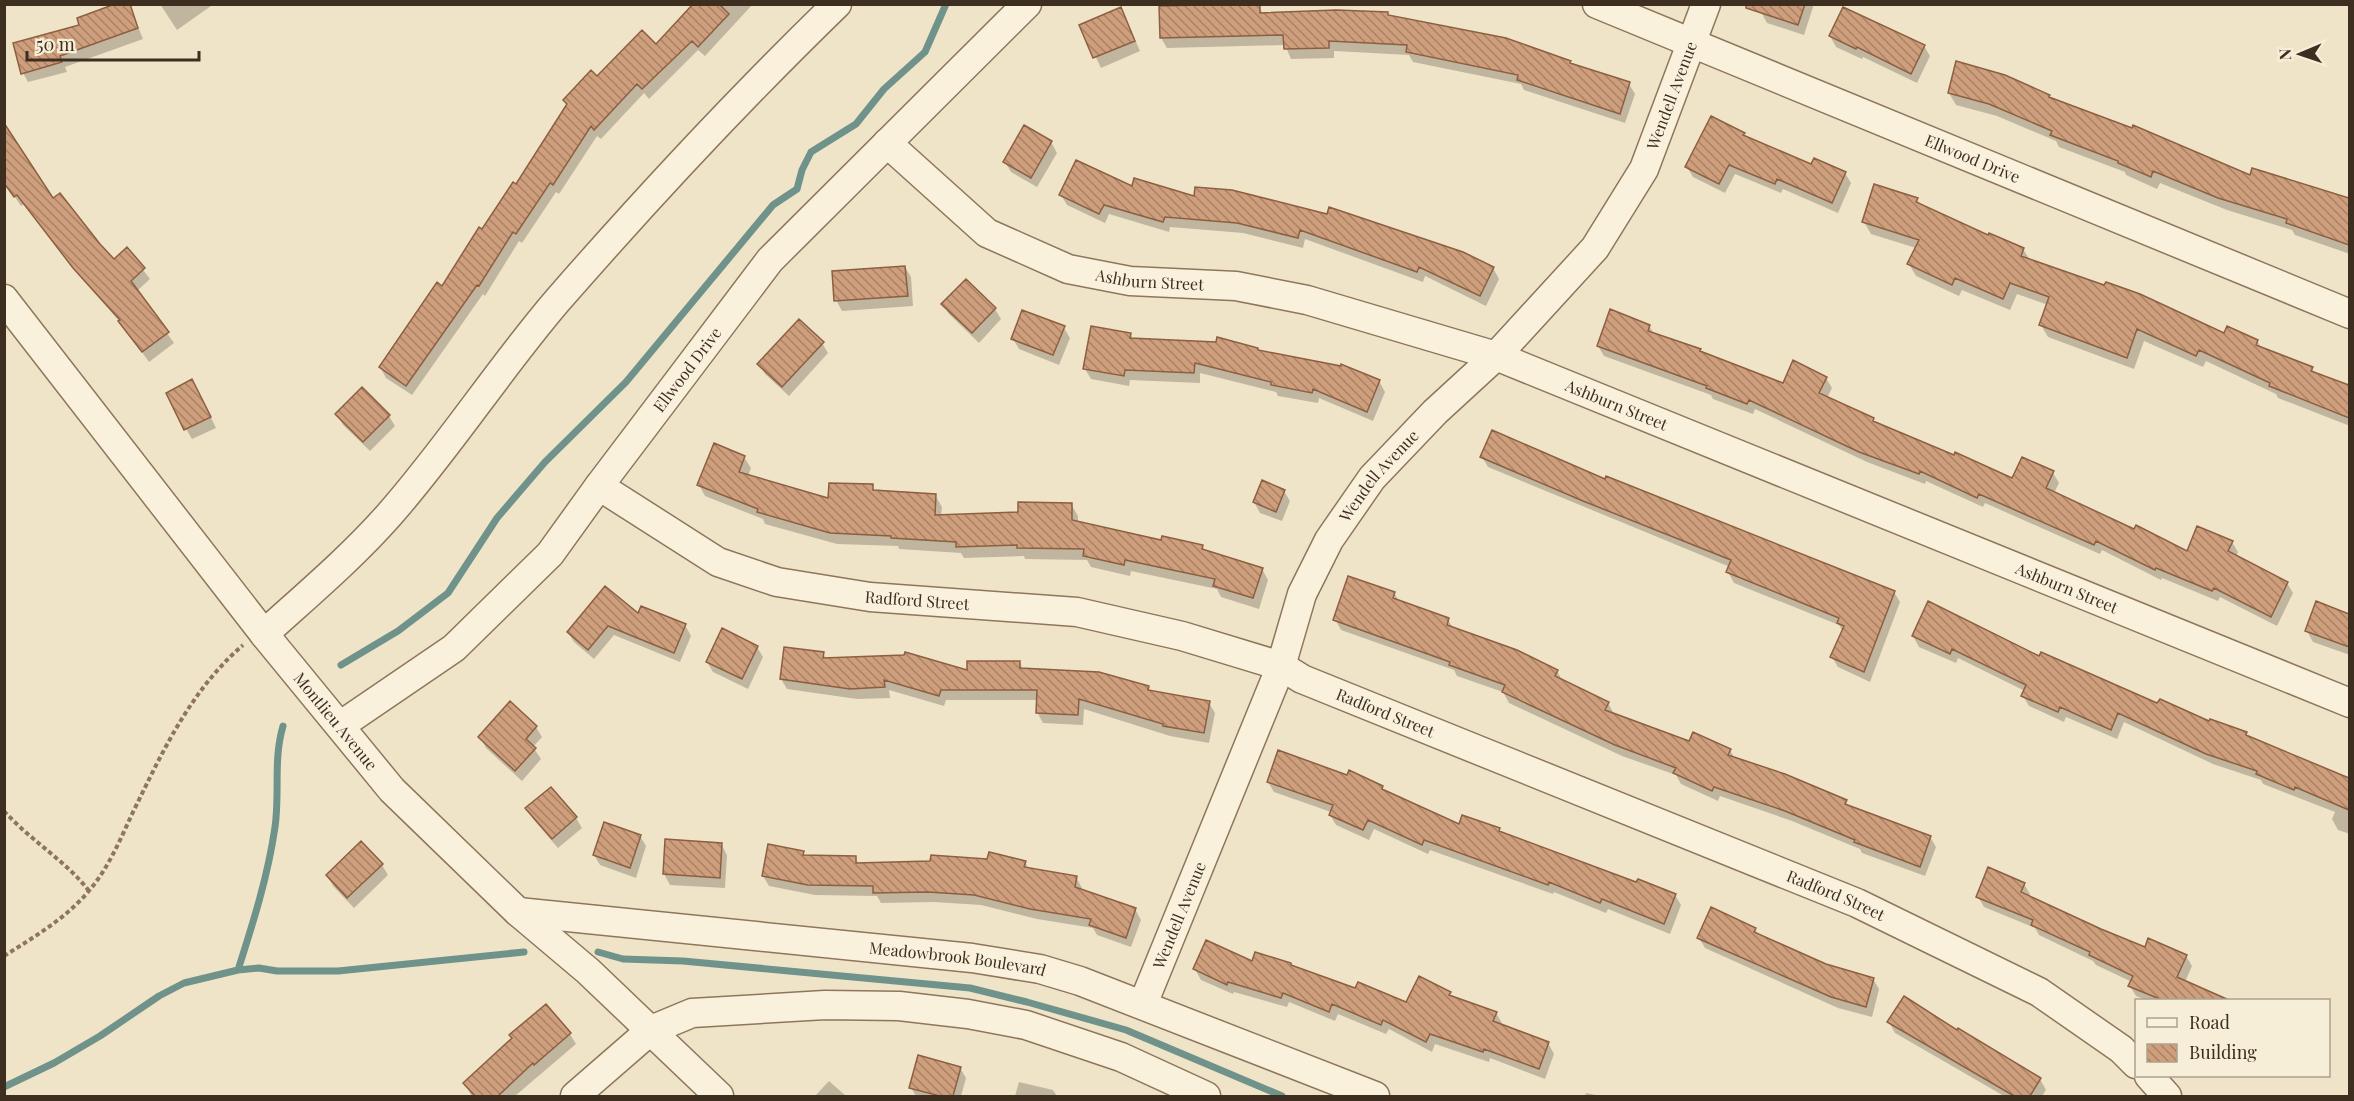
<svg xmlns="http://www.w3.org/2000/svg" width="2354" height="1101" viewBox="0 0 2354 1101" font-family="'Playfair Display',serif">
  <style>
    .shadow { fill: #0003 }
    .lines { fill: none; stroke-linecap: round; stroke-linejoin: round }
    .stream { stroke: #6f938a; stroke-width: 7 }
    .building { fill: url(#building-back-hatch); stroke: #8d5f41; stroke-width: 1.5 }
    .minor-casing { stroke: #8d765c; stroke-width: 31 }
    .path { stroke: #8d765c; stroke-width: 4; stroke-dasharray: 4.5 3; stroke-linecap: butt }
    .minor { stroke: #faf1dc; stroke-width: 28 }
    .labels { text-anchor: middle; stroke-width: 5; stroke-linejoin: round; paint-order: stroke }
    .street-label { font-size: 16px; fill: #3d2e20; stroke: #f7eed8 }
  </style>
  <defs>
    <pattern id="building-back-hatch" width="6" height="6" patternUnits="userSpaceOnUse" patternTransform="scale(1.5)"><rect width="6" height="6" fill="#cf9f7d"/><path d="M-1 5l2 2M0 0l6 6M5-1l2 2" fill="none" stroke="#a98266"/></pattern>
  </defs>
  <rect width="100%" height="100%" fill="#f0e4c8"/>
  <path class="shadow" d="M129 4 143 39 65 67 67 72 28 82 22 71 81 26Z
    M160 4H210L211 6 177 30Z
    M695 4H753L705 56 698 50 649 99 644 93 601 139 597 136 559 194 556 192 522 243 519 241 485 296 483 294 412 395 386 378 380 367 443 288 516 186 567 106 564 100 597 78 656 46Z
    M1764 4H1814L1804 35 1767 23 1761 12Z
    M1259 6 1263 14 1389 17 1569 62 1571 65 1629 84 1635 94 1625 123 1524 90 1521 84 1413 62 1409 55 1334 51V58L1291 59 1285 45 1167 48 1161 38Z
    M1126 19 1140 51 1101 68 1081 26Z
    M1830 36 1924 46 1930 56 1917 83 1863 57 1862 59 1836 47Z
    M1949 93 2049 96 2050 99 2250 177 2253 169 2350 201V254L2295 235 2292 230 2227 210 2160 183 2157 189 2126 175 2125 172 2059 147 2056 141 1997 116 1956 105Z
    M1744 134 1746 138 1812 166 1845 173 1851 183 1838 213 1783 189 1781 193 1735 174 1725 193 1693 177 1687 167Z
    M1051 142 1057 153 1037 187 1011 172 1005 162Z
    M4 181 53 200 114 261 127 249 150 279 137 291 174 343 149 362 121 323 81 278 24 204 21 206Z
    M1133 188 1196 198 1493 268 1499 279 1486 306 1425 276 1423 282 1305 239 1303 248 1243 233 1170 227 1169 232 1109 214 1105 223 1067 205 1061 195Z
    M1917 199 1921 205 1989 237 2023 249 2030 260 2225 335 2257 341 2262 349 2312 368 2315 373 2350 386V426L2278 398 2276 394 2206 361 2203 367 2144 341 2134 369 2048 337 2041 325 2048 305 2017 294 2010 310 1962 290 1959 296 1916 276 1909 264 1916 248 1871 234 1864 222Z
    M905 267 911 277 913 306 842 311 836 300Z
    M943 304 995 309 1001 319 979 343 949 314Z
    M1649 326 1655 335 1700 350 1702 353 1783 385 1826 378 1832 388 1827 398 1873 420 1876 425 2012 480 2053 473 2059 483 2054 493 2188 553 2232 542 2238 552 2236 557 2287 583 2293 593 2277 626 2220 597 2218 601 2162 578 2161 580 2102 550 2100 554 1985 503 1983 507 1926 481 1925 484 1867 462 1755 409 1753 414 1713 399 1711 395 1604 356 1598 346Z
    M1064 328 1070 338 1059 365 1019 349 1013 339Z
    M1130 334 1134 340 1257 349 1259 352 1379 381 1385 392 1373 421 1319 398 1318 403 1278 396 1276 392 1200 373V383L1130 380 1129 386 1091 379 1085 369Z
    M822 343 828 353 789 396 765 374 759 364Z
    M198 391 216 428 192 439 186 429Z
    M337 414 389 416 395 426 370 451 343 425Z
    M744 457 751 468 748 476 830 500 872 486 876 492 935 495 942 507 941 516 1019 513 1071 504 1078 516V523L1162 542 1202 546 1205 551 1262 569 1268 580 1259 609 1221 597 1217 589 1131 571 1130 576 1091 567 1087 560 1025 559 1024 556 964 558 961 553 899 549 898 546 837 544 765 524 763 519 705 496 699 485Z
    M1482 457 1606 481 1894 592 1900 602 1870 682 1838 667 1832 657 1843 632 1839 625 1734 583 1728 572 1730 567 1488 467Z
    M1284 491 1290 501 1282 521 1260 513 1254 502Z
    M1394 593 1399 601 1448 620 1454 629 1557 671 1563 682 1608 703 1614 714 1689 743 1730 750 1735 759 1846 801 1849 807 1930 837 1936 847 1925 876 1862 853 1860 849 1792 821 1720 796 1718 801 1681 784 1676 775 1622 756 1509 703 1503 692 1457 676 1454 670 1341 630 1335 619Z
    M2317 603 2350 615V655L2313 642 2307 631Z
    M638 616 685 625 691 636 680 662 614 635 594 659 574 642 568 632Z
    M1913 636 2040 658 2158 705 2246 733 2249 738 2350 779V834L2338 830 2332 819 2335 812 2263 784 2261 780 2213 764 2124 722 2117 739 2066 717 2064 722 2029 706 2023 696 2025 691 1958 658 1956 663 1919 647Z
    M757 647 763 657 748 689 713 672 707 662Z
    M823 653 826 659 969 672 1019 662 1023 669 1148 688 1151 692 1209 703 1215 713 1209 743 1170 736 1084 709 1083 725 1043 723 1037 712 1038 700H946L944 706 889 690 890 698 857 699 787 689 781 679Z
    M536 727 542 737 533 747 541 759 522 781 486 748 480 737Z
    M1268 782 1382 787 1386 793 1460 826 1499 830 1501 834 1637 884 1675 895 1681 905 1670 934 1608 909 1606 913 1554 892 1553 894 1430 850 1428 854 1374 829 1369 840 1336 825 1330 815 1331 812 1274 792Z
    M527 809 576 818 582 828 558 848 533 819Z
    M640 836 646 846 636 878 600 865 594 855Z
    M666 841 721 844 727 855 725 888 670 885 664 874Z
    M803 853 805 856 855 857 859 865 1025 862 1029 869 1076 877 1082 888 1081 891 1135 909 1141 920 1131 947 1097 935 1093 928 1037 919 981 905 934 902 881 903 877 896 815 895 769 886 763 876Z
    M382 865 388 875 354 908 333 886 327 875Z
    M2024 884 2030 894 2029 897 2145 949 2186 956 2192 966 2185 982 2225 1000H2146L2136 996 2130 986 2132 982 2096 965 2093 961 2039 935 2035 928 1984 907 1978 897Z
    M1755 929 1759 936 1825 966 1873 979 1879 989 1872 1017 1838 1008 1705 948 1699 938Z
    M1253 963 1292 967 1356 990 1406 1004 1450 993 1452 998 1496 1013 1502 1023 1501 1026 1548 1043 1554 1054 1545 1079 1490 1058 1489 1062 1435 1044 1432 1052 1389 1029 1386 1034 1338 1014 1335 1021 1289 1002 1287 1007 1234 992 1233 994 1201 980 1195 969Z
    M1889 1022 1957 1032 1958 1030 2040 1079 2046 1090 2042 1096H2004L1895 1033Z
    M570 1034 576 1044 515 1096H469L471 1095 465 1083 513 1039Z
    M960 1068 966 1078 961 1096H916L911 1088Z
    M829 1081 846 1096H815Z
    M1019 1082 1053 1090 1057 1096H1015Z
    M1586 1093 1600 1096H1585Z"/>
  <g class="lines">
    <path class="stream" d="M341 665 398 631 448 593 497 518 545 462 626 382 773 205 797 189 802 170 811 152 856 124 884 89 925 52 946 4
      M598 952 623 959 683 961 970 988 1027 1002 1126 1030 1282 1096
      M238 970C253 923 268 876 275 827 280 793 273 760 283 726
      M4 1087 54 1063 100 1036 159 996 184 983 238 970 259 968 277 971H338L524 952"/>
  </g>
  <path class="building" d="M115 4H130L138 28 60 56 62 62 21 74 13 43 79 25 77 18Z
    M693 4H719L729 14 698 47 692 41 642 89 637 84 594 130 591 126 553 185 550 183 516 234 513 232 479 286 477 285 406 386 379 367 437 282 442 286 479 227 482 229 513 182 516 184 567 104 563 100 591 70 597 76 642 30 656 44Z
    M1746 4H1805L1798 25 1746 8Z
    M1199 5H1260V13L1336 10 1388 12V15L1506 38 1571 61 1570 63 1630 82 1620 114 1517 80 1518 75 1406 52 1407 45 1329 41V48L1284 49 1283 35 1160 38 1159 6Z
    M1121 7 1135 41 1093 58 1079 25Z
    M1843 7 1925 45 1911 74 1857 47 1856 49 1829 36Z
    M1956 61 2005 75 2050 95 2049 97 2132 128 2133 125 2250 175 2252 168 2349 198V245L2286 223 2287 219 2218 198 2153 171 2151 177 2118 163V161L2050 135 2052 131 1989 104 1948 93Z
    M1711 116 1745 133 1743 135 1811 164 1814 158 1846 172 1832 203 1777 179 1775 184 1729 165 1719 184 1685 167Z
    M4 123 53 198 60 193 100 244 114 259 127 247 145 268 131 281 169 332 142 352 118 321 120 320 73 268 17 195 14 197 4 183Z
    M1024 125 1052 141 1031 178 1003 162Z
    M1076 160 1132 186 1134 178 1194 196 1195 187 1232 190 1327 214 1329 207 1463 252 1494 267 1480 296 1419 267 1417 272 1300 230 1298 238 1237 223 1165 217 1163 222 1104 205 1099 214 1059 195Z
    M1874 184 1918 198 1916 202 1988 235 1989 233 2024 248 2021 256 2104 285 2106 282 2140 294 2224 333 2227 326 2258 340 2256 345 2313 367 2311 371 2349 385V418L2269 386 2270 383 2199 350 2196 356 2137 329 2127 358 2039 325 2049 297 2010 283 2003 299 1955 278 1952 285 1907 264 1919 240 1862 222Z
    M905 266 908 296 834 301 832 271Z
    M966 279 996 308 972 333 941 304Z
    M1610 309 1650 325 1648 331 1701 349 1700 351 1783 383 1793 360 1827 377 1819 393 1874 418 1873 421 1954 455 1955 452 2012 478 2022 457 2054 471 2046 488 2134 529 2136 525 2187 551 2197 526 2233 541 2228 551 2288 582 2271 617 2214 588 2212 591 2156 568 2155 570 2096 541 2094 545 1979 494 1977 498 1920 471 1919 474 1859 452 1749 400 1747 404 1706 388 1707 386 1597 346Z
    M1022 310 1065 326 1053 355 1011 339Z
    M799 319 824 342 782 387 757 364Z
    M1091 326 1131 333 1130 338 1216 342 1217 337 1258 348V350L1341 366V364L1380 380 1367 412 1313 389 1312 393 1271 385V382L1195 363 1194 373 1125 370 1124 376 1083 369Z
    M192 379 211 417 184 430 166 393Z
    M362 387 390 415 363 442 335 414Z
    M1492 430 1605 479 1606 476 1895 591 1864 672 1830 657 1844 626 1837 623 1839 618 1726 572 1731 560 1583 501 1480 457Z
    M714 443 745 456 739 472 828 498 829 483 873 484V490L936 494 935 515 1018 512V502L1072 503V520L1161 540 1162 536 1203 545 1202 549 1263 568 1253 598 1213 586 1215 579 1125 560 1124 565 1083 556 1084 549 1017 548V545L956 547V542L891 538V536L830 533 757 512 758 509 697 485Z
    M1262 480 1285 490 1276 512 1253 502Z
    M1348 576 1395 592 1393 598 1449 618 1447 625 1517 650 1558 670 1555 676 1609 702 1605 710 1689 741 1693 732 1731 749 1728 755 1785 774 1847 800 1845 804 1931 836 1920 867 1854 842 1855 840 1785 811 1714 787 1712 791 1673 773 1676 768 1615 745 1502 692 1505 685 1449 665 1450 662 1333 620Z
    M605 586 638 613 641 606 686 624 674 653 608 626 588 650 567 632Z
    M1928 601 2039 656 2041 652 2157 703 2160 699 2209 721 2210 719 2247 732 2246 735 2349 778V810L2295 787 2294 790 2256 774 2257 771 2206 754 2118 713 2111 730 2060 707 2058 712 2021 696 2026 685 1952 649 1950 654 1912 636Z
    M2316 601 2349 614V647L2305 631Z
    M722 628 758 646 742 679 706 662Z
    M784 647 824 652 823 658 904 655 905 652 967 670V661H1020V668L1099 672 1149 686 1148 690 1210 701 1204 733 1163 726V724L1079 699 1078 715 1036 713 1037 690H941L939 696 884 680 885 687 850 689 780 679Z
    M510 701 537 726 526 739 536 748 515 771 478 737Z
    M1278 750 1347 775 1349 770 1383 786 1382 789 1459 824 1462 815 1500 828 1499 831 1636 882 1638 879 1676 894 1664 924 1602 899 1600 903 1549 882 1548 885 1424 840 1422 845 1368 820 1363 830 1329 815 1333 805 1267 782Z
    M551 787 577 817 552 839 525 808Z
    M604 822 641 835 630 868 593 855Z
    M665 839 722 843 720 878 663 874Z
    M361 841 383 864 347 898 326 875Z
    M768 844 804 851 803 855 856 856V863L930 861 931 855 987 859 989 852 1026 861 1024 867 1077 876 1075 887 1136 908 1126 938 1089 925 1091 919 1030 909 974 895 928 892 873 893V886L808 885 762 876Z
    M1988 867 2025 883 2021 892 2101 929 2145 947 2148 938 2187 955 2177 977 2229 1000H2162L2128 986 2133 976 2089 955 2090 952 2031 925 2033 920 1976 897Z
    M1711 907 1756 928 1754 932 1826 964 1874 978 1866 1007 1831 997 1697 938Z
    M1206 940 1252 961 1255 952 1291 963V965L1355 988 1358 982 1406 1002 1419 976 1451 992 1449 995 1497 1012 1493 1021 1549 1042 1539 1069 1484 1049 1483 1052 1430 1034 1426 1042 1383 1020 1381 1025 1332 1004 1329 1012 1283 993 1281 998 1228 982 1227 985 1193 969Z
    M1904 996 1957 1030 1958 1028 2041 1078 2030 1096H2014L1887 1022Z
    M546 1004 571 1033 534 1065 533 1063 498 1096H475L463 1083 512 1038 509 1035Z
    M918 1055 961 1067 953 1096H940L909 1088Z"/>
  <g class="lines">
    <defs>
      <g id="minor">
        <path id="s1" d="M1597 4 2350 314"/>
        <path id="s2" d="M887 143 987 233 1068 269 1130 281 1236 286 1307 300 1496 356 2350 703"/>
        <path id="s3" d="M4 299 264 634 392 790 518 912 588 971 719 1096"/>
        <path id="s4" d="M599 486 718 562 777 582 870 597 1077 612 1182 636 1281 666 1302 679 1857 903 2039 992 2121 1049 2136 1064"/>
        <path d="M264 634C307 595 351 558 389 515 449 447 498 370 557 301 646 199 739 99 837 4"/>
        <path id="s5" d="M341 725 454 648 550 554 599 486 770 260 1027 4"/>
        <path id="s6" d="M518 912 972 958 1040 969 1080 981 1375 1096"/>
        <path id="s7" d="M1143 1004 1281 666 1302 594 1329 540 1372 478 1435 412 1496 356 1595 248 1644 169 1706 4"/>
        <path d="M2149 1076 2167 1096"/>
        <path d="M575 1096 651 1030 692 1013 825 1005 899 1006 968 1014 1026 1025 1121 1057 1206 1096"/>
      </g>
    </defs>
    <use href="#minor" class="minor-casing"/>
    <path class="path" d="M4 811C30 840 67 862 89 891
      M4 956C34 937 65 919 88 892 108 869 120 840 133 812 163 751 190 691 243 645"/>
    <use href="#minor" class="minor"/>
  </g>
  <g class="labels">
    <g class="street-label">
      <text dy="6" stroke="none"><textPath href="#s7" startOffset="1068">Wendell Avenue</textPath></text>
      <text dy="6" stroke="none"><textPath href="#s1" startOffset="406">Ellwood Drive</textPath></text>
      <text dy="6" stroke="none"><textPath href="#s2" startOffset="306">Ashburn Street</textPath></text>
      <text dy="6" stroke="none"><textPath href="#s5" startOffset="501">Ellwood Drive</textPath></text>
      <text dy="6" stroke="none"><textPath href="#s2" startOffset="792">Ashburn Street</textPath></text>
      <text dy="6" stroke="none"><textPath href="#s7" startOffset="582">Wendell Avenue</textPath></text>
      <text dy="6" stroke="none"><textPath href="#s2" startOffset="1278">Ashburn Street</textPath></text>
      <text dy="6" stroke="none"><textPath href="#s4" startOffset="345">Radford Street</textPath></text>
      <text dy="6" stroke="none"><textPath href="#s4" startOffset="831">Radford Street</textPath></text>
      <text dy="6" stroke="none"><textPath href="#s3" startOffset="537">Montlieu Avenue</textPath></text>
      <text dy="6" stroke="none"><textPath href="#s4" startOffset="1317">Radford Street</textPath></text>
      <text dy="6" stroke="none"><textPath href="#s7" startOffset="96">Wendell Avenue</textPath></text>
      <text dy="6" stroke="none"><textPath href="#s6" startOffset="442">Meadowbrook Boulevard</textPath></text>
    </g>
  </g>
  <rect width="2354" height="1101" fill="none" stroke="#3d2e20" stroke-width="12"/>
  <rect x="2135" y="999" width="195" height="78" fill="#f7eed8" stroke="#ada18e" stroke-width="1.5"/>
  <rect x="2147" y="1018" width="30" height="9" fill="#faf1dc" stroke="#ada18e" stroke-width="1.5"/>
  <text x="2189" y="1029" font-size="18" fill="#3d2e20">Road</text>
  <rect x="2147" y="1044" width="30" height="18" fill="url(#building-back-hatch)" stroke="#ada18e" stroke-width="1.5"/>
  <text x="2189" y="1059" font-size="18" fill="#3d2e20">Building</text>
  <g transform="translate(2300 54) rotate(268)" stroke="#f7eed8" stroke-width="4.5" paint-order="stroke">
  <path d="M0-4.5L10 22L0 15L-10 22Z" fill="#3d2e20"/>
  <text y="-9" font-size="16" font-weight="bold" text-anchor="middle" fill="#3d2e20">N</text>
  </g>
  <path d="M27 51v9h172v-9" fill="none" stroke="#3d2e20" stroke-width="3"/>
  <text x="36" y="51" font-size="18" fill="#3d2e20" stroke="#f7eed8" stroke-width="4.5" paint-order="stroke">50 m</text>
</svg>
